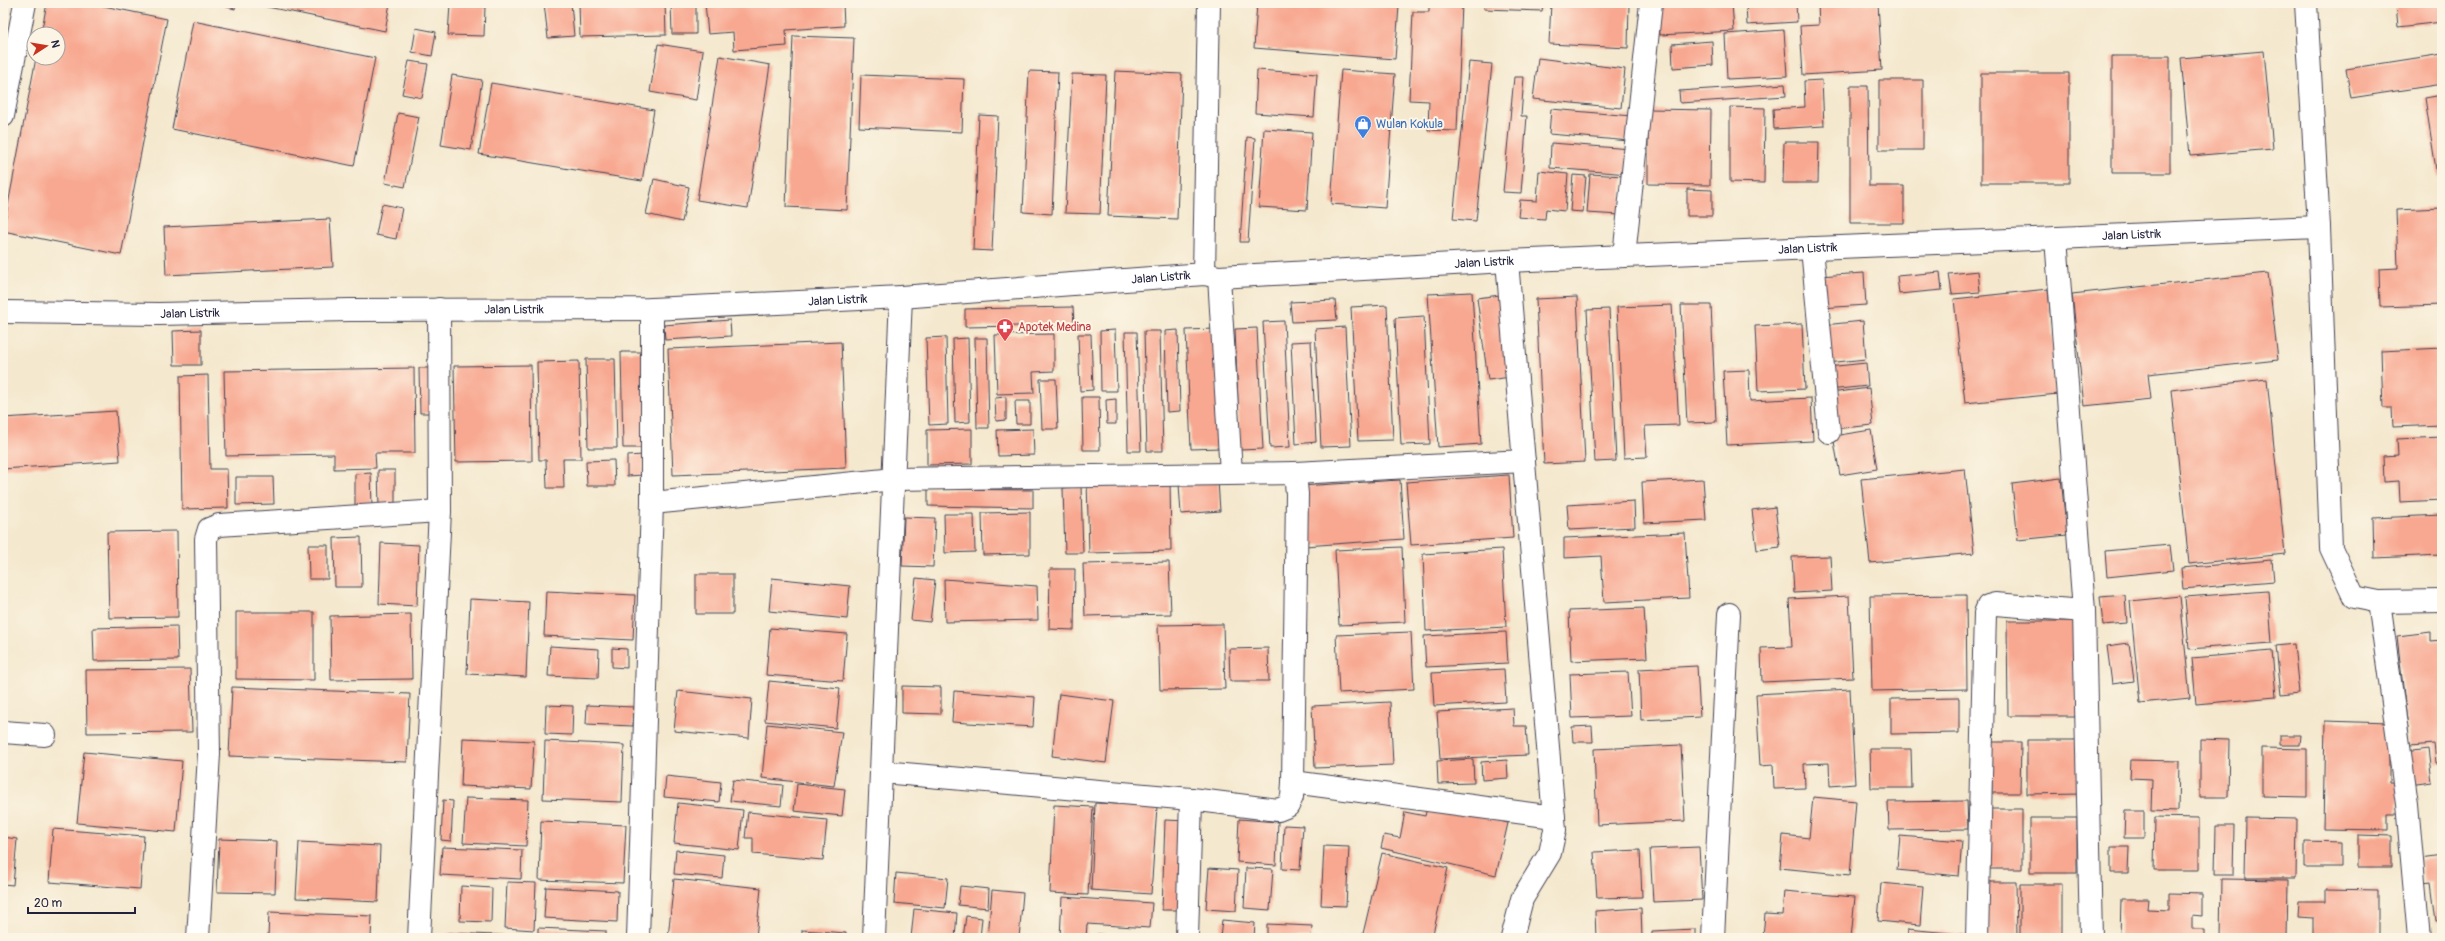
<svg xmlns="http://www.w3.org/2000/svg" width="2445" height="941" viewBox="0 0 2445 941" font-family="Pangolin,sans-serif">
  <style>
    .building { fill: #f8a891 }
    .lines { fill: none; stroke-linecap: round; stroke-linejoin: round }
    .street-casing { stroke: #424051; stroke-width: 24 }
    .street { stroke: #fff; stroke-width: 22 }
    .labels { text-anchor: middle; stroke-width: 4; stroke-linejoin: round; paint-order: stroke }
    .shop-label { font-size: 12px; fill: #366cbe; stroke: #fcf5e5; text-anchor: start }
    .street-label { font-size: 12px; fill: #22223b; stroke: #fcf5e5 }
    .health-label { font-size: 12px; fill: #be3a42; stroke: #fcf5e5; text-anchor: start }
  </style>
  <rect width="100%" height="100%" fill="#fcf5e5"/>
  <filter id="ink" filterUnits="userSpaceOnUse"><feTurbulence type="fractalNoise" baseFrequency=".025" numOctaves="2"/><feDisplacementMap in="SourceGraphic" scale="8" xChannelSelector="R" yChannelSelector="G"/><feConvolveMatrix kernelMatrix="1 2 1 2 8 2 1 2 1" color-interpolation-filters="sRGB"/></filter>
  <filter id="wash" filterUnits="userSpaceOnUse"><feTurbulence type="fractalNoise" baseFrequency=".012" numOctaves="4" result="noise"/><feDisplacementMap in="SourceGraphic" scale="16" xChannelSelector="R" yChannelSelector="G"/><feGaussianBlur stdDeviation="0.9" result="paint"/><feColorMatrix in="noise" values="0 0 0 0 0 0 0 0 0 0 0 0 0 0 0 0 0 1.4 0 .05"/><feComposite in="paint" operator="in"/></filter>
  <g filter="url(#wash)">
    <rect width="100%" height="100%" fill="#f4e8ce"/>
    <g id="blocks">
      <path class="building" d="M47 3H89L167 19 121 255 3 231 36 58H58V34H41Z
        M213 3H236L235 9Z
        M248 3H390L385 31Z
        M544 3H571L574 36 548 38Z
        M579 3H665L666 35 580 37Z
        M671 3H696V34H672Z
        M705 3H843L844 26 786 30 787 46 734 50 733 32 708 34Z
        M1257 3H1355L1399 6 1395 59 1254 48Z
        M1429 3H1462L1457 131 1428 130 1429 101 1409 100 1413 12H1429Z
        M1484 3H1543L1542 11 1484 9Z
        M1551 3H1629L1628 48 1549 44Z
        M1680 3H1732L1734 31 1660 35 1658 4Z
        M1746 3H1796L1797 22 1747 25Z
        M1818 3H1878L1882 70 1803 75 1800 26 1819 25Z
        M2442 3V22L2398 27 2396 4Z
        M450 4 485 6 484 36 448 35Z
        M193 21 375 58 354 166 172 129Z
        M416 28 436 32 432 56 412 52Z
        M1784 30 1787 76 1727 79 1725 34Z
        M793 36 854 38 847 210 786 207Z
        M1712 41 1713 65 1673 68 1672 44Z
        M658 44 703 51 696 100 650 92Z
        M2264 51 2273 149 2190 156 2181 58Z
        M2442 54V84L2351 98 2346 69Z
        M720 56 770 65 748 208 697 200Z
        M2112 56H2170V173H2112Z
        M1538 58 1625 69 1621 108 1533 99Z
        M409 61 428 64 422 98 402 94Z
        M1469 62 1492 64 1476 221 1453 219Z
        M1257 70 1317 74 1314 117 1255 113Z
        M1341 70 1395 74 1385 208 1331 204Z
        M1029 71 1058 72 1052 214 1023 212Z
        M1115 71 1182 74 1177 219 1108 216Z
        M1981 73H2069V183H1981Z
        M1072 74 1106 75 1100 214 1065 213Z
        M452 75 482 80 471 150 441 145Z
        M861 75 964 79 962 132 859 127Z
        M1514 77H1524L1521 116H1527L1521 193 1503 192Z
        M1822 80 1824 126 1774 129 1773 109 1805 107 1804 81Z
        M1879 80H1923V150H1879Z
        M491 83 654 110 642 181 479 154Z
        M1785 84 1786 96 1680 103 1679 91Z
        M1850 86H1868L1869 186H1904V223H1850Z
        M2442 95V175L2437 176 2425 98Z
        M1730 107 1765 108 1764 183 1730 182Z
        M1551 109 1632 116 1630 141 1549 134Z
        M1648 109 1711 110 1710 185 1648 184Z
        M398 113 419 117 405 187 385 183Z
        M979 115 998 116 992 251 973 250Z
        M1264 129 1312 132 1307 210 1259 207Z
        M1247 137 1255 138 1248 242H1240Z
        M1784 142H1819L1818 183H1783Z
        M1551 143 1631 149 1629 174 1550 168Z
        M1539 171 1568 174 1565 211 1546 209 1545 219 1518 217 1520 200 1537 201Z
        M1590 174 1623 176 1620 215 1587 213Z
        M1573 175 1586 176 1583 212 1570 211Z
        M654 179 689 187 682 222 646 214Z
        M1687 189 1712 190V216H1687Z
        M382 204 402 208 396 239 376 235Z
        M2442 208V305L2380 307 2379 269 2398 268 2396 210Z
        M330 219 333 267 166 275 164 227Z
        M1978 271 1980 292 1952 294 1949 274Z
        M1940 272 1942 290 1899 294 1897 276Z
        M1864 273 1866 305 1821 308 1819 276Z
        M2268 273 2278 360 2148 374 2151 399 2084 406 2072 294Z
        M2048 289 2058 394 1965 403 1954 299Z
        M1472 292 1481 444 1438 447 1428 294Z
        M1500 295 1511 377 1488 380 1477 298Z
        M1577 297 1585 462 1544 464 1536 299Z
        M1335 300 1337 320 1292 322 1290 302Z
        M1387 305 1393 440 1358 441 1351 307Z
        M1672 305 1679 425 1645 426 1647 457 1624 458 1617 307Z
        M1681 305H1711L1716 422 1687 423Z
        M1073 307 1074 325 965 327V309Z
        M1609 309 1616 461 1595 462 1587 310Z
        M1424 316 1430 444 1401 445 1395 318Z
        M730 320 731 336 665 340 664 325Z
        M1284 321 1290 447 1270 448 1263 322Z
        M1863 321 1866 359 1827 363 1824 325Z
        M1802 324 1805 389 1758 391 1755 326Z
        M1345 327 1351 446 1321 447 1315 329Z
        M1257 328 1263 449 1240 450 1235 329Z
        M1215 329 1220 448 1191 449 1186 330Z
        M201 330V365H174L173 331Z
        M1115 330 1117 391H1101L1100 331Z
        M1178 330 1180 411 1167 412 1165 331Z
        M1144 331H1160L1163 451H1147Z
        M1125 332H1137L1141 451H1128Z
        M1054 334V371L1033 372 1034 393 997 394 995 335Z
        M1078 334H1091L1093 390 1080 391Z
        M946 337 948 424 929 425 926 338Z
        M968 338 970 422 955 423 953 339Z
        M975 338H987L989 428H977Z
        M1311 341 1316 442 1296 444 1291 342Z
        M841 342 846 468 673 475 668 349Z
        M2442 348V425L2393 427 2392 408H2383L2381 351Z
        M621 352H645L646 448H623Z
        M586 359H615L617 448H588Z
        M579 361 581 459H563L564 488H547L546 460H539L537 362Z
        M1866 363 1868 386 1829 390 1827 367Z
        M531 365 532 461 456 462 454 366Z
        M414 368 415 453H375L376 468 334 469V454L226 456 224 371Z
        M419 368H429L430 413H420Z
        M1749 370 1750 401 1811 398 1813 441 1727 445 1723 371Z
        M208 375 210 469H227L228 508 182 509 180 376Z
        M1040 379H1056L1058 429H1042Z
        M2267 379 2285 554 2189 564 2171 390Z
        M1869 388 1873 425 1833 429 1830 393Z
        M1006 397V420L996 421 995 398Z
        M1082 397H1099L1100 450H1083Z
        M1116 399V424H1107L1106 400Z
        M1015 401H1030V424H1016Z
        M116 411 120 461 3 469V418Z
        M972 429V464L927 465V430Z
        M1033 429 1034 455 998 456 997 430Z
        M1871 430 1877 469 1840 475 1833 436Z
        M2442 437V500L2400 502 2399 481 2384 482 2383 456 2398 455 2397 439Z
        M643 455 644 475 627 476V456Z
        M614 460 615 486H587L586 461Z
        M1965 469 1974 553 1870 563 1861 479Z
        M378 470H395V505L379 506Z
        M371 473 372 506H355V474Z
        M1509 475 1513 538 1411 545 1406 482Z
        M236 477H273L274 504 236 505Z
        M2061 478 2067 535 2018 540 2012 484Z
        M1170 479 1171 551 1089 553 1087 481Z
        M1703 479 1706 520 1644 523 1642 482Z
        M1400 480 1404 539 1305 546 1301 486Z
        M1218 481 1220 511 1181 514 1179 484Z
        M1081 487 1083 553H1065L1063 488Z
        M928 489 1033 490V508L928 506Z
        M1634 501 1635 527 1569 530 1567 505Z
        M1775 507 1780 547 1757 550 1752 510Z
        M1030 512V554L983 555 982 513Z
        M944 514H974L975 552 945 553Z
        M2442 515V555L2374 558 2373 518Z
        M904 517 935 518 933 567 902 566Z
        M177 531 178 617 109 618 107 532Z
        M1685 533 1689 598 1604 602 1601 556 1564 558V538Z
        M361 537 362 587H335L334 538Z
        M381 543 419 545 417 606 379 604Z
        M308 545H328V579H309Z
        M2170 545 2173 570 2107 577 2105 551Z
        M1402 547 1405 622 1339 625 1335 550Z
        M1502 549 1506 627 1426 631 1423 554Z
        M1830 556 1832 591 1794 593 1792 557Z
        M2272 560 2274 581 2183 589 2181 568Z
        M1169 562 1171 614 1085 616 1083 564Z
        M1050 569H1075L1074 630 1049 629Z
        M696 574H733V614H696Z
        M772 578 850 586 847 619 769 611Z
        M916 578 935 580 930 622 911 620Z
        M944 579 1037 586 1038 620 945 622Z
        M546 591 635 595 633 640 544 636Z
        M2268 591 2272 643 2189 649 2185 597Z
        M1966 595 1967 689 1872 691 1870 596Z
        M2125 595 2127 623 2103 625 2100 597Z
        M1849 596 1853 678 1762 682 1761 648 1792 647 1789 599Z
        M2180 596 2190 698 2140 703 2130 601Z
        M470 599 529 602 526 677 467 674Z
        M1644 608 1647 658 1571 661 1569 611Z
        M236 612H314V680L236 679Z
        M411 614 412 679 331 680 330 616Z
        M2007 621H2077L2078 716H2008Z
        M1223 624 1225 689 1160 690 1158 625Z
        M177 626 178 660 94 661 93 628Z
        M770 628 847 634 843 681 766 675Z
        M1411 632 1414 689 1339 693 1336 635Z
        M1506 632 1508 663 1426 667 1424 636Z
        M2431 632V641L2442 640V762L2436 763 2434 744 2410 746 2397 636Z
        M2129 643 2134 681 2112 684 2107 646Z
        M2294 644 2299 693 2281 695 2276 646Z
        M550 646 599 649 598 678 548 676Z
        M612 648 627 649V668L612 667Z
        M1268 648 1269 681H1230L1229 649Z
        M2272 651 2276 697 2196 704 2192 658Z
        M1697 666 1700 717 1641 720 1639 669Z
        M190 669 192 732 87 733 86 670Z
        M1504 669 1506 702 1434 706 1432 673Z
        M1628 672 1631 716 1572 718 1570 674Z
        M769 681 840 688 836 728 765 721Z
        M902 686 941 687V714L902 713Z
        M232 687 410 694 407 762 229 756Z
        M1850 689 1855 784 1830 786 1829 763 1804 764 1805 788 1774 789 1773 765 1760 766 1756 694Z
        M678 691 752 699 749 738 674 731Z
        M954 691 1035 697 1033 727 952 722Z
        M1059 694 1114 701 1106 763 1052 756Z
        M1959 698V733L1891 734V699Z
        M1390 702 1393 765 1315 768 1312 706Z
        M546 705 573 706 572 735 545 734Z
        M587 705 634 707 633 726 586 724Z
        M1513 708 1514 726H1526L1528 755 1440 759 1437 712Z
        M2325 721 2389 723V782H2398L2397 814H2388V830L2323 829Z
        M767 724 842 732 834 786 762 778Z
        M1592 726 1593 742H1573L1572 727Z
        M2280 735H2301L2300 745H2280Z
        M463 738 534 741 531 789 461 786Z
        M2200 739 2229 740 2228 797H2200Z
        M2027 740H2080V793L2027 794Z
        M545 741 624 745 622 802 543 799Z
        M1992 742H2021L2020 793H1992Z
        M1681 745 1685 821 1597 825 1594 749Z
        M2262 748 2307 749V797L2262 796Z
        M1870 749H1911L1912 788H1871Z
        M2428 749 2432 782 2409 785 2405 752Z
        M84 752 182 761 176 832 77 823Z
        M1473 759 1474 783 1438 784 1437 761Z
        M1507 760 1508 778 1482 780 1481 762Z
        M2131 760 2179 761 2178 811 2151 810 2152 779 2130 778Z
        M666 776 721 782 719 802 664 797Z
        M733 780 783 785 781 806 730 801Z
        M797 784 845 789 842 816 794 811Z
        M1813 797 1856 801 1850 875 1780 868 1783 835 1809 838Z
        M466 798 528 800 526 846 463 843Z
        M443 800 453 801 451 841 441 840Z
        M1967 801 1968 829 1889 830 1888 802Z
        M678 803 743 810 739 850 674 843Z
        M1095 803 1157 806 1151 894 1091 890Z
        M1428 804 1508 823 1496 875 1381 848 1384 835 1400 838 1405 812 1425 816Z
        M1054 805 1093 807 1088 895 1050 893Z
        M1986 809H2022V869H1987Z
        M2125 811H2144V838H2124Z
        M748 812 827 820 823 860 753 854V838H745Z
        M2155 817 2199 818V870H2154Z
        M2030 818H2077V873H2030Z
        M2246 818 2297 819 2296 878H2245Z
        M1239 819 1278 822 1276 865 1237 862Z
        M1165 820 1187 821 1183 910H1162Z
        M541 821 626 825 623 883 539 880Z
        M1284 825 1303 826 1300 870 1282 869Z
        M2216 826H2234L2233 875H2215Z
        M53 829 144 836 140 889 49 882Z
        M2358 835 2392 836V867H2358Z
        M1900 836 1962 841 1959 876 1897 870Z
        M3 837 17 839 13 885 3 884Z
        M219 839 277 841 275 893 217 892Z
        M2305 841 2341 842V867H2305Z
        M299 842 380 846 378 902 296 898Z
        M1324 846 1349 847 1346 906 1321 905Z
        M442 847 522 850 521 879 440 875Z
        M1699 847 1702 900 1653 902 1650 849Z
        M2111 847H2129L2128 873H2111Z
        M676 850 724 855 722 878 674 874Z
        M1640 850 1642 897 1597 898 1594 852Z
        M1382 853 1448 868 1432 938H1362Z
        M2442 856V920L2436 921 2431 882 2423 883 2420 859Z
        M1209 868 1238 870 1236 911 1206 909Z
        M1246 868 1273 869 1270 910 1244 908Z
        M896 873 948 878 945 908 894 903Z
        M674 879 761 888 756 938H668Z
        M2221 879 2288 880 2287 938H2220Z
        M507 882 536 883 534 930 505 928Z
        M1986 882H2016L2017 938H1987Z
        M1881 883 1923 887 1920 925 1878 921Z
        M2020 884H2062V938H2020Z
        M461 886 492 888 491 922 460 921Z
        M960 886 989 889 988 908 958 905Z
        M546 887 618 891 617 922 544 918Z
        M2326 889 2378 890V938H2313V918L2298 917 2299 901H2326Z
        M992 890 1023 893 1019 938H988Z
        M1784 891 1855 897 1851 938H1763L1765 914 1782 915Z
        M2169 893 2202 894V916L2192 915V929H2205V938H2120L2121 899H2148L2147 909 2169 910Z
        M1062 897 1152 903 1150 928 1087 924 1086 938H1060Z
        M1641 908 1642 938H1596L1595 911Z
        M914 909 957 913 955 938H911Z
        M269 912 372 916 371 938H268Z
        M966 916 982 918 980 938H963Z
        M1222 920 1255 923 1254 938H1220Z
        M1267 924 1312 926 1311 938H1267Z
        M538 928 606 931V938H538Z
        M1695 929V938H1652V931Z
        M1908 929 1969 935V938H1907Z
        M802 930 846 933V938H802Z
        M448 933 518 936V938H448Z
        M1097 934 1144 937V938H1097Z"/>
    </g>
  </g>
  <g filter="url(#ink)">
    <use href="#blocks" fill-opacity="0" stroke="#424051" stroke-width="1"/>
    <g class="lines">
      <defs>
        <g id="street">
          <path d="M2306 3 2319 227 2331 548 2354 597 2379 602 2442 601"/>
          <path d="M3 116 25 3"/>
          <path d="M1812 248 1829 432"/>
          <path d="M1624 256 1651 3"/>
          <path d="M1507 261 1555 830 1550 853 1522 899 1512 938"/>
          <path d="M1204 274 1209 3"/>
          <path d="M1219 277 1231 473"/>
          <path id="s1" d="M3 312 159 314 350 310 652 309 901 297 1204 274 1219 277 1507 261 2319 227"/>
          <path d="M1295 473 1524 461"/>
          <path d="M652 503 895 479 1295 473 1297 494 1293 782 1292 797 1288 806 1278 810 1191 799 882 772"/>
          <path d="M2379 602 2407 804 2419 938"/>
          <path d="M2084 611 2091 938"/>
          <path d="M3 732 45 735"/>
          <path d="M1293 782 1554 817"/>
          <path d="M198 938 209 754 206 539 209 529 219 525 440 511"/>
          <path d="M419 938 440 511 439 309"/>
          <path d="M638 938 652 503V309"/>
          <path d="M874 938 901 297"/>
          <path d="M1187 938 1191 799"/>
          <path d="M1713 938 1729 614"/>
          <path d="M1977 938 1985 613 1988 606 1995 604 2084 611 2056 238"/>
        </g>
      </defs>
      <use href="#street" class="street-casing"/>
      <use href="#street" class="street"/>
    </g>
  </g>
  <defs>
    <symbol id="shop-pin" viewBox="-11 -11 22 30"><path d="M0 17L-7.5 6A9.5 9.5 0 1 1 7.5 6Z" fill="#3f7fe0" stroke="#fcf5e5"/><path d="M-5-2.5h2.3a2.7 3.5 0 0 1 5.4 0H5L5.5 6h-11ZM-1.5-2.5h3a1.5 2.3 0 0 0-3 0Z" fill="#fff"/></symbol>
    <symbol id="pharmacy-pin" viewBox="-11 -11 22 30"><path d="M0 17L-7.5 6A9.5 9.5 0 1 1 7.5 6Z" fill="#e0444e" stroke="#fcf5e5"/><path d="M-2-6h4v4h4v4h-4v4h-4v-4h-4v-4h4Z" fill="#fff"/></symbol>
  </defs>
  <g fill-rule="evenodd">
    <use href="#shop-pin" x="1353" y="114" width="20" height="27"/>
    <use href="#pharmacy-pin" x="995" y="317" width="20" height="27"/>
  </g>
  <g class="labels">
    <g class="shop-label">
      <text x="1376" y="128">Wulan Kokula</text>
    </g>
    <g class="street-label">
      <text dy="4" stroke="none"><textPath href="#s1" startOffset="2131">Jalan Listrik</textPath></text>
      <text dy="4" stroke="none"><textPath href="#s1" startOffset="1807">Jalan Listrik</textPath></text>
      <text dy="4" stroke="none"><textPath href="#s1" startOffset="1483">Jalan Listrik</textPath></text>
      <text dy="4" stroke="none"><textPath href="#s1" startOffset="1159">Jalan Listrik</textPath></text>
      <text dy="4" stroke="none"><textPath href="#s1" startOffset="835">Jalan Listrik</textPath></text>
      <text dy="4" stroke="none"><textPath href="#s1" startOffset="511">Jalan Listrik</textPath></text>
      <text dy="4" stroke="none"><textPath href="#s1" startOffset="187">Jalan Listrik</textPath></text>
    </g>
    <g class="health-label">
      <text x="1018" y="331">Apotek Medina</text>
    </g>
  </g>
  <rect width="2445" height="941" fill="none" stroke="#fcf5e5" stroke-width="16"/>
  <g transform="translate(46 46) rotate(78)"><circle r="19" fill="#fcf5e5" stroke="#a5a1a1"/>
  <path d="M0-3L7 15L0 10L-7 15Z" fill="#c8321e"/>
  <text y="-6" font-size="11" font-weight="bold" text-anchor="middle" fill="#22223b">N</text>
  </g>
  <path d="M28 907v6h107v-6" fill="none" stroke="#22223b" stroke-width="2"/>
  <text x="34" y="907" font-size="12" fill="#22223b" stroke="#fcf5e5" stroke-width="3" paint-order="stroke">20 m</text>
</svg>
